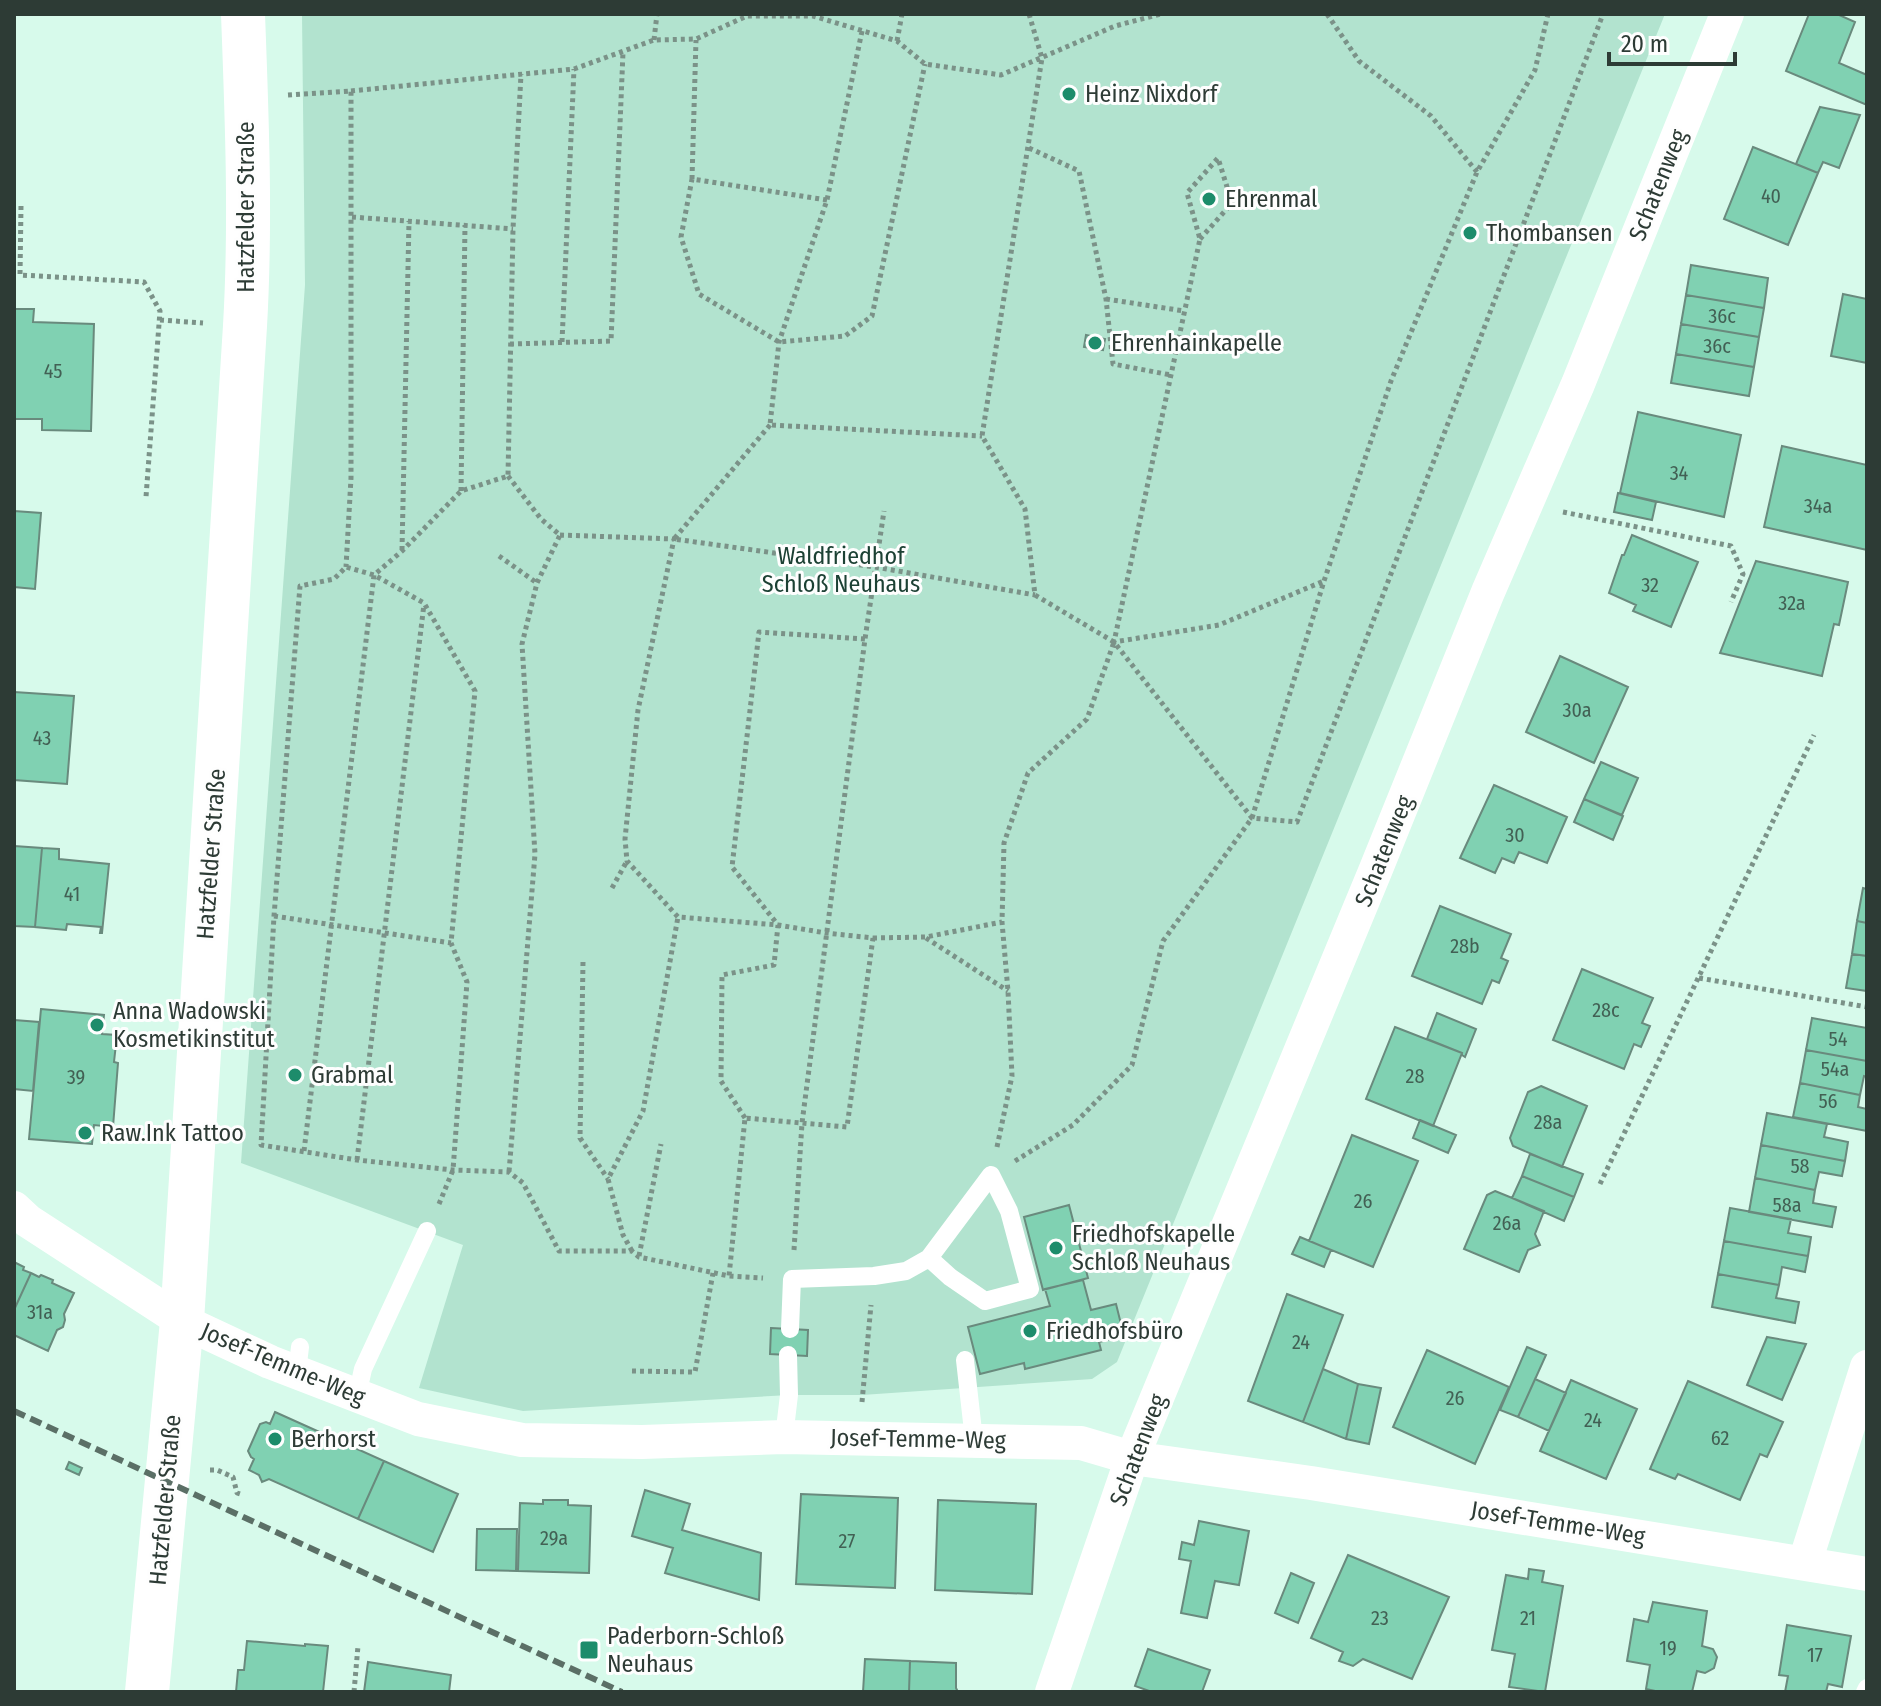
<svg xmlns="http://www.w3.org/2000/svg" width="1881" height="1706" viewBox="0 0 1881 1706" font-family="'Fira Sans Condensed',sans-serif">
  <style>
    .green { fill: #b2e3cf }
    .building { fill: #80d1b2; stroke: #698a7d; stroke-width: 2 }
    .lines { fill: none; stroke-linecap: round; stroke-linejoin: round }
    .path { stroke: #7b9288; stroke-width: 5; stroke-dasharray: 4 4; stroke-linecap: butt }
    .lane { stroke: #fff; stroke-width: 18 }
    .street { stroke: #fff; stroke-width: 34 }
    .secondary { stroke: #fff; stroke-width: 44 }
    .rail { stroke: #5b6f66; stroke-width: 6; stroke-dasharray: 12 6; stroke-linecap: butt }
    .poi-dot { fill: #1d8c6b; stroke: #fefefe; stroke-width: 3 }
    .labels { text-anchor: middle; stroke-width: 6; stroke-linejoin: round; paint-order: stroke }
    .number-label { font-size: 20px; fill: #426054 }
    .poi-label { font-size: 24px; fill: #2d3b35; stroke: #fefefe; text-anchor: start }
    .street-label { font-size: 24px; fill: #2d3b35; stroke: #fefefe }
    .park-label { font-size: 24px; fill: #1c4134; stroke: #fefefe }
  </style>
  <rect width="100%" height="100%" fill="#d7faeb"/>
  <path class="green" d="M302 14H1665L1117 1362 1092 1379 862 1395H789L523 1411 419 1388 463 1245 241 1163 305 285Z"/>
  <path class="building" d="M1809 14H1837L1855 22 1839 63 1867 75V105L1786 71Z
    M1820 107 1860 115 1839 168 1823 162 1818 173 1796 164Z
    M1753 147 1818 173 1788 245 1724 219Z
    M1691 265 1768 278 1764 308 1686 295Z
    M1843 294 1867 299V363L1831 356Z
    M1686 295 1764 308 1759 337 1681 324Z
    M14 309H34L33 322 94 324 91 431 42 430V419H14Z
    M1681 324 1759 337 1754 367 1676 354Z
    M1086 335 1105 339 1103 350 1084 347Z
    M1676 354 1754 367 1749 396 1671 383Z
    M1638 412 1741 435 1724 517 1620 493Z
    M1782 446 1867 465V550L1764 527Z
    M1618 493 1656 502 1652 520 1614 512Z
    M14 511 41 513 35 589 14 587Z
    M1632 535 1698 562 1671 627 1633 611 1636 605 1609 593 1622 555H1624Z
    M1756 561 1848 582 1839 625 1834 624 1822 676 1720 653Z
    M1560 656 1628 687 1594 763 1526 732Z
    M14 692 74 696 67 784 14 780Z
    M1601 762 1638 778 1622 815 1584 799Z
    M1494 785 1567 817 1547 863 1519 852 1514 863 1502 858 1495 873 1460 858Z
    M1584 799 1623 816 1613 840 1574 822Z
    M14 846 42 848 35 927 14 926Z
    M42 848 59 849V859L109 864 102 933H100L101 927 67 924 66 930 35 927Z
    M1863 888 1867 889V923L1857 921Z
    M1440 906 1511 934 1501 958 1508 961 1499 983 1492 980 1482 1004 1412 976Z
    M1857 921 1867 923V956L1852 954Z
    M1852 954 1867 956V991L1846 988Z
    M1582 969 1653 998 1642 1023 1650 1026 1641 1047 1634 1044 1624 1069 1553 1040Z
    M41 1009 104 1015 102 1034 117 1035 114 1062 118 1063 113 1127 94 1125 92 1144 29 1139Z
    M1437 1013 1476 1029 1465 1057 1462 1055V1053L1427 1039Z
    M1812 1018 1867 1028V1061L1806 1050Z
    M14 1020 39 1022 33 1091 14 1089Z
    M1395 1027 1462 1053 1433 1126 1366 1099Z
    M1806 1050 1867 1061V1077L1864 1076 1860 1095 1800 1083Z
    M1800 1083 1860 1095 1858 1107 1867 1109V1131L1793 1117Z
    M1541 1086 1587 1106 1562 1167 1513 1146 1510 1138 1528 1092Z
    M1767 1113 1827 1124 1824 1137 1848 1142 1845 1161 1761 1145Z
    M1420 1120 1456 1135 1448 1153 1413 1138Z
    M1352 1135 1418 1161 1373 1267 1309 1241Z
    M1761 1145 1845 1161 1842 1176 1819 1172 1815 1190 1755 1178Z
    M1530 1154 1583 1174 1574 1197 1522 1176Z
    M1522 1176 1574 1197 1564 1221 1512 1198Z
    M1755 1178 1815 1190 1813 1203 1836 1207 1832 1227 1749 1212Z
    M1495 1191 1544 1211 1535 1234 1540 1245 1528 1250 1519 1272 1464 1249 1487 1195Z
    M1069 1205 1088 1278 1043 1290 1024 1217Z
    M1730 1208 1791 1219 1788 1233 1811 1237 1808 1256 1724 1241Z
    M1300 1237 1331 1250 1324 1267 1292 1254Z
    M1724 1241 1808 1256 1805 1272 1782 1267 1779 1285 1718 1274Z
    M14 1262 24 1267 23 1270 31 1273 14 1310Z
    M31 1273 39 1277 41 1275 53 1280 52 1283 74 1293 64 1314 65 1320 63 1327 57 1330 48 1351 14 1335V1310Z
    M1718 1274 1779 1285 1776 1298 1799 1302 1795 1323 1712 1307Z
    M1083 1280 1091 1310 1116 1304 1124 1336 1099 1342 1101 1350 1025 1369 1024 1363 980 1374 968 1327 1050 1306 1045 1289Z
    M1287 1294 1343 1315 1303 1422 1248 1401Z
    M771 1328 808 1330 807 1356 770 1354Z
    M1767 1337 1806 1344 1782 1400 1747 1385Z
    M1527 1347 1546 1355 1518 1417 1500 1410Z
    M1427 1350 1509 1387 1475 1464 1393 1427Z
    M1323 1369 1358 1384 1346 1439 1303 1422Z
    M1535 1379 1566 1393 1549 1431 1518 1417Z
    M1571 1380 1637 1409 1606 1479 1540 1451Z
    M1688 1381 1783 1422 1767 1457 1760 1454 1740 1500 1678 1474 1675 1479 1650 1469Z
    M1358 1384 1381 1388 1369 1444 1346 1439Z
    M275 1412 384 1461 358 1519 269 1479 262 1482 259 1475 249 1470 254 1459 251 1457 248 1451 260 1424 266 1422 270 1424Z
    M384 1461 458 1494 433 1552 358 1519Z
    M69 1462 82 1468 79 1475 66 1469Z
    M645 1490 690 1504 682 1530 761 1553 759 1600 665 1573 673 1548 632 1536Z
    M801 1494 898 1498 895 1588 796 1584Z
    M543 1500H568V1505L591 1506 589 1573 518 1571 520 1503 543 1504Z
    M938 1500 1036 1504 1032 1594 935 1590Z
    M1199 1521 1249 1531 1239 1585 1215 1581 1207 1618 1181 1613 1191 1561 1179 1559 1182 1542 1194 1545Z
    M477 1529H517L516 1571 476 1570Z
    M1348 1555 1449 1597 1412 1679 1363 1659 1353 1666 1339 1661 1343 1652 1311 1638Z
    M1529 1569 1544 1571 1542 1582 1563 1586 1545 1692 1509 1687 1515 1654 1492 1650 1506 1575 1528 1579Z
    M1291 1573 1314 1583 1298 1623 1275 1613Z
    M1653 1602 1707 1611 1702 1646 1713 1649 1717 1657 1714 1668 1705 1673 1697 1671 1692 1692H1660L1646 1689 1650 1665 1627 1661 1634 1619 1648 1622Z
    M1787 1625 1851 1636 1842 1687 1828 1684 1826 1692H1785L1788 1676 1779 1675Z
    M247 1641 305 1646V1644L328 1646 323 1692H236L238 1670H244Z
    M1148 1649 1210 1670 1202 1692H1152L1135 1686Z
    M865 1659 910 1661 909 1692H863Z
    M910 1661 956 1663V1688L958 1692H909Z
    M368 1662 451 1675 449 1692H364Z"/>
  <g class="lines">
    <path class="path" d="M1029 14 1042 58 982 436 1025 509 1035 595 1114 642 1252 818 1297 822 1603 14
      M1327 14 1359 61 1431 116 1477 172
      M862 31 827 200 779 342 770 425 982 436
      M654 40 657 14
      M897 41 902 14
      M351 91 574 69 654 40 696 39 747 16H813L897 41 925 64 1001 75 1115 26 1161 14
      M288 95 351 91V478L346 567
      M1029 148 1079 171 1106 299 1113 364 1171 375
      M692 179 696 40
      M827 200 692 179 681 237 699 294 779 342 845 336 872 316 925 64
      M21 206 20 275 144 282 160 311 146 497
      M352 217 513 229
      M1200 239 1232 203 1218 158 1187 193 1200 239 1114 642 1219 625 1324 581
      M1106 299 1184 311
      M160 320 203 323
      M562 342 574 69
      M510 344 611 341 623 52
      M770 425 674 539 875 567 1035 595
      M508 476 541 519 560 535 537 583 522 644 535 854 509 1172
      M461 491 465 225
      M1563 512 1731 546 1743 574 1731 602
      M560 535 674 539 638 710 625 839 627 861 678 917 778 925 826 933 873 938 847 1127 745 1118 729 1276
      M402 550 409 221
      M499 556 537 583
      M612 888 627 861
      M274 916 451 943
      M873 938 926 937 1002 922
      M926 938 1008 991
      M583 962 580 1138 608 1179
      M1699 978 1867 1007
      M745 1118 721 1081 722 975 774 965 778 925 732 867 759 632 865 639
      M997 1147 1012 1076 1008 991 1002 922 1004 843 1028 773 1087 719 1114 642
      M304 1151 374 575 402 551 461 491 508 476 513 229 521 74
      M357 1160 424 604
      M1015 1161 1073 1125 1132 1065 1163 941 1252 818 1324 581 1391 381 1477 172 1535 70 1548 14
      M1600 1184 1814 735
      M439 1204 453 1170 467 982 451 943 475 691 424 603 374 575 346 567 334 579 300 586 274 916 261 1145 357 1160 453 1170 509 1172 523 1183 559 1251H632L639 1257 729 1276 763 1278
      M794 1250 802 1123 865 639 884 511
      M632 1251 623 1235 608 1179 643 1111 678 917
      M639 1256 661 1144
      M632 1371 695 1372 713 1273
      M862 1402 871 1305
      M210 1470H217L233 1477 237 1493 240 1494
      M354 1692 358 1646"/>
    <path class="lane" d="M790 1329 792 1279 874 1276 906 1271 929 1258 991 1175 1009 1211 1030 1289 985 1301 950 1277 929 1258
      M965 1360 974 1440
      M297 1372 300 1347
      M357 1396 363 1369 427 1231
      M784 1437 789 1395 788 1355
      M1865 1692 1867 1688"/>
    <path class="street" d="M14 1208 28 1221 182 1321 270 1362 418 1419 522 1440 642 1442 784 1437 1081 1443 1132 1458 1311 1483 1867 1574
      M1805 1562 1867 1367
      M1052 1692 1132 1458 1376 869 1488 592 1578 384 1727 14"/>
    <path class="secondary" d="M147 1692 182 1321 245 326C251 223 247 118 243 14"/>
    <path class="rail" d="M14 1411 622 1692"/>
  </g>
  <g class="poi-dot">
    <circle cx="1069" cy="94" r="8"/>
    <circle cx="1209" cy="199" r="8"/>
    <circle cx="1470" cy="233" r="8"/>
    <circle cx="1095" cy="343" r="8"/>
    <circle cx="97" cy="1025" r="8"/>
    <circle cx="295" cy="1075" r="8"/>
    <circle cx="85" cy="1133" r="8"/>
    <circle cx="1056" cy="1248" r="8"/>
    <circle cx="1030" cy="1331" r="8"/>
    <circle cx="275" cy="1439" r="8"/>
    <rect x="579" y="1640" width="20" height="20" rx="4"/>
  </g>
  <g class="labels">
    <g class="number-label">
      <text x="1771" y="203">40</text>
      <text x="1722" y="323">36c</text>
      <text x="1717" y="353">36c</text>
      <text x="53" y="378">45</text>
      <text x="1679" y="480">34</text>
      <text x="1818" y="513">34a</text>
      <text x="1650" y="592">32</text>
      <text x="1792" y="610">32a</text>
      <text x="1577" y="717">30a</text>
      <text x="42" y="745">43</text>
      <text x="1515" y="842">30</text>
      <text x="72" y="901">41</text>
      <text x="1465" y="953">28b</text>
      <text x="1606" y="1017">28c</text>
      <text x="1838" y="1046">54</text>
      <text x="1835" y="1076">54a</text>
      <text x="1415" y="1083">28</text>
      <text x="76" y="1084">39</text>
      <text x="1828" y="1108">56</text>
      <text x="1548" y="1129">28a</text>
      <text x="1800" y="1173">58</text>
      <text x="1363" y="1208">26</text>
      <text x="1787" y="1212">58a</text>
      <text x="1507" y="1230">26a</text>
      <text x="40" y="1319">31a</text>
      <text x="1301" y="1349">24</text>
      <text x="1455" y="1405">26</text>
      <text x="1593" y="1427">24</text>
      <text x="1720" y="1445">62</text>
      <text x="554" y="1545">29a</text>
      <text x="847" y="1548">27</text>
      <text x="1380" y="1625">23</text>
      <text x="1528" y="1625">21</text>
      <text x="1668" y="1655">19</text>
      <text x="1815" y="1662">17</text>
    </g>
    <g class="poi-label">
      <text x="1085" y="102">Heinz Nixdorf</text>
      <text x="1225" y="207">Ehrenmal</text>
      <text x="1486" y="241">Thombansen</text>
      <text x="1111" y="351">Ehrenhainkapelle</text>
      <text x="113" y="1019">Anna Wadowski<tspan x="113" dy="28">Kosmetikinstitut</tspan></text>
      <text x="311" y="1083">Grabmal</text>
      <text x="101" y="1141">Raw.Ink Tattoo</text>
      <text x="1072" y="1242">Friedhofskapelle<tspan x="1072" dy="28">Schloß Neuhaus</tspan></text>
      <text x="1046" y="1339">Friedhofsbüro</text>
      <text x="291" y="1447">Berhorst</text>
      <text x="607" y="1644">Paderborn-Schloß<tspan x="607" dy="28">Neuhaus</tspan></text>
    </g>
    <g class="street-label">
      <text transform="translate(1658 185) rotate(-68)" y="8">Schatenweg</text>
      <text transform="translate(246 207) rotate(-90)" y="8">Hatzfelder Straße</text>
      <text transform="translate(1384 851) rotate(-68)" y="8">Schatenweg</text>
      <text transform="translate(211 854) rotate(-86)" y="8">Hatzfelder Straße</text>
      <text transform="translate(283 1364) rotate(23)" y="8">Josef-Temme-Weg</text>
      <text transform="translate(918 1439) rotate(1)" y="8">Josef-Temme-Weg</text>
      <text transform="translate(1138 1450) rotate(-69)" y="8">Schatenweg</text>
      <text transform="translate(165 1500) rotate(-85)" y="8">Hatzfelder Straße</text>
      <text transform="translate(1558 1523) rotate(9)" y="8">Josef-Temme-Weg</text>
    </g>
    <g class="park-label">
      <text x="841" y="564">Waldfriedhof<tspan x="841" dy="28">Schloß Neuhaus</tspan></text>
    </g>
  </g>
  <rect width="1881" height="1706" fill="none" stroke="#2d3b35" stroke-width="32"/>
  <path d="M1609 52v12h126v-12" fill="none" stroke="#2d3b35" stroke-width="4"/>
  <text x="1621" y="52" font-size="24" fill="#2d3b35" stroke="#fefefe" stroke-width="6" paint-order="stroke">20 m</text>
</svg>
